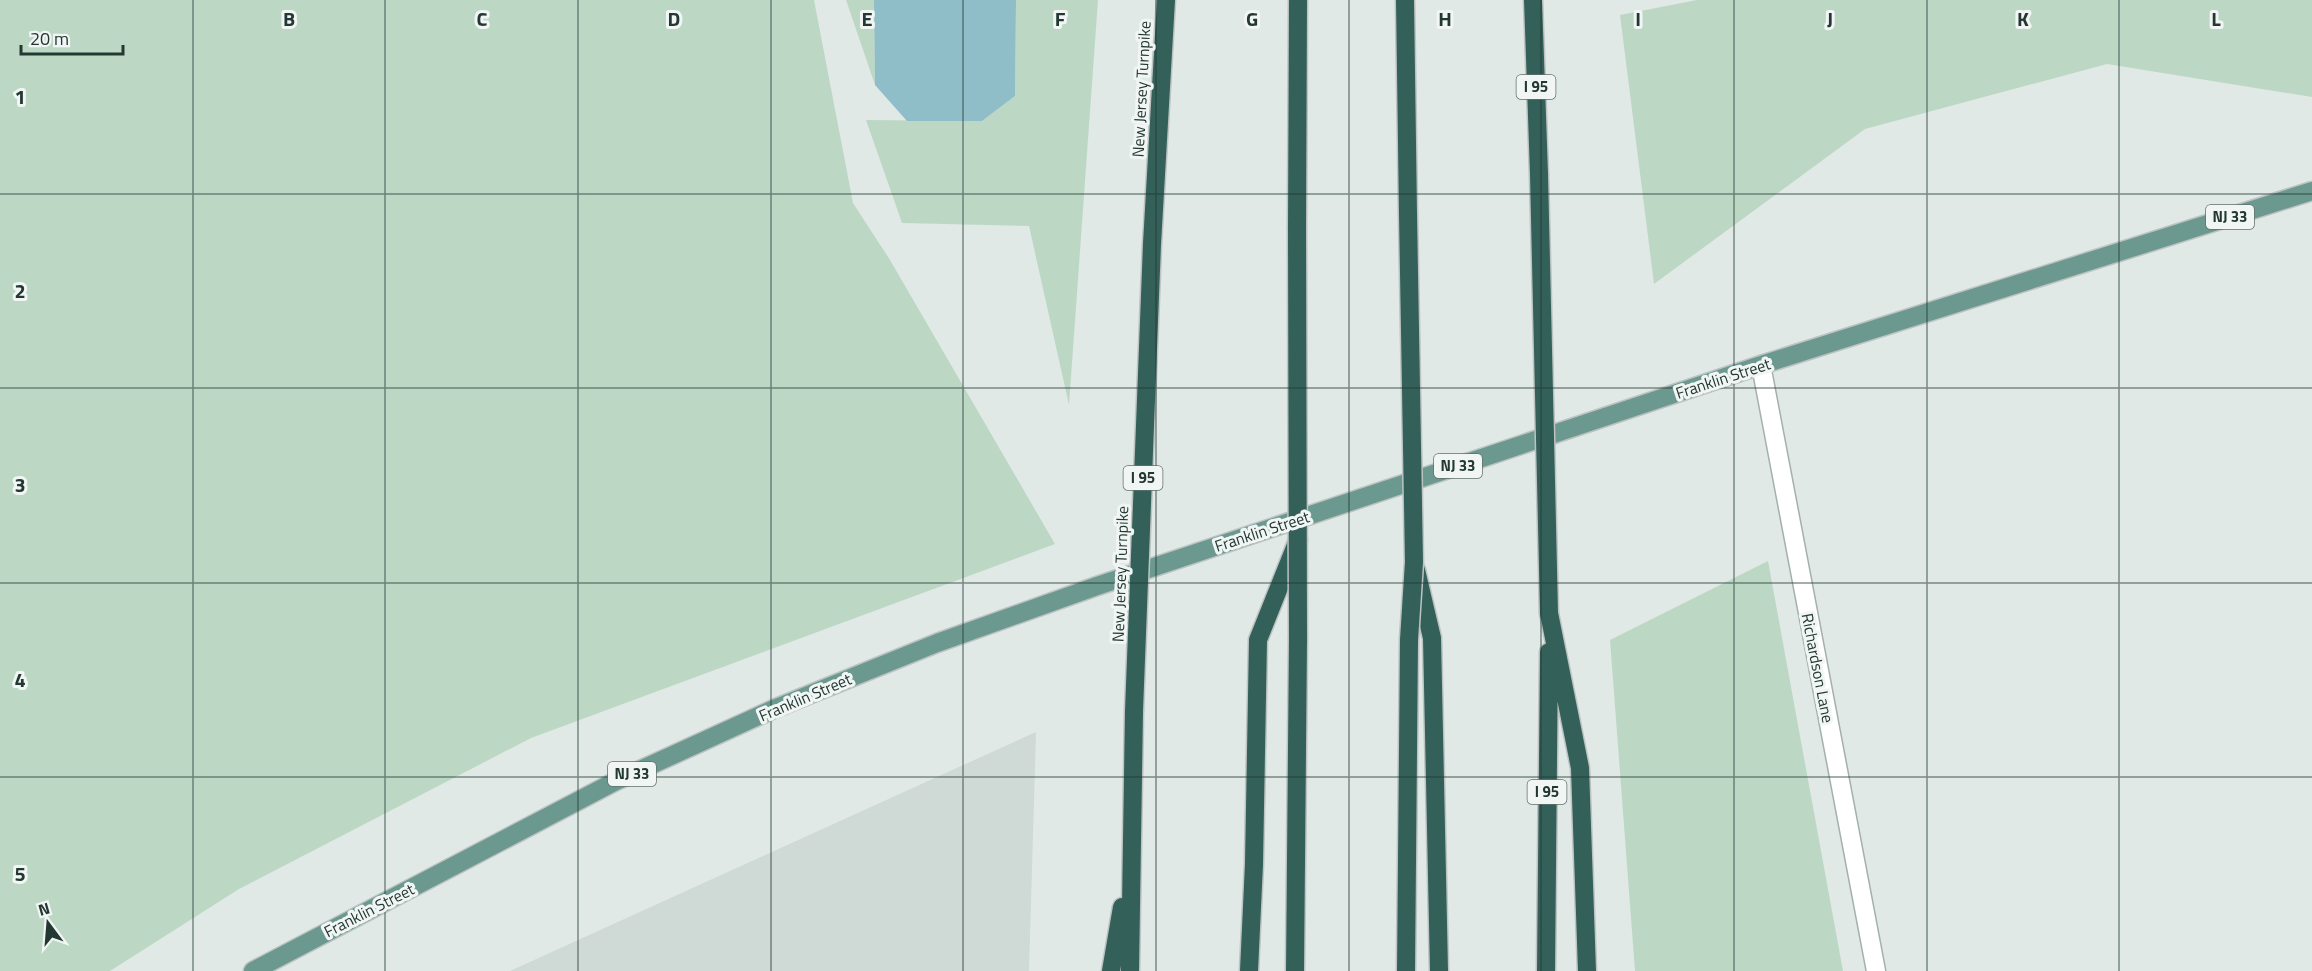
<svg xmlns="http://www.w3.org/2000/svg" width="2312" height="971" viewBox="0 0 2312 971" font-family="'Titillium Web',sans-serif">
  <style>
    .built { fill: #cfd9d5 }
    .green { fill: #bcd8c5 }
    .water { fill: #8fbdc8 }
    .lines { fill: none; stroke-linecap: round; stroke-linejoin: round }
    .street-casing { stroke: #a4b0ad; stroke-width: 21 }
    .primary-casing { stroke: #bdc3c2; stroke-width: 21 }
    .highway-casing { stroke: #bdc3c2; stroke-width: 21 }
    .street { stroke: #fff; stroke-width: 18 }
    .primary { stroke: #6b998f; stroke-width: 18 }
    .highway { stroke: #336059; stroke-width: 18 }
    .highway-bridge-casing { stroke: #bdc3c2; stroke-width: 21; stroke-linecap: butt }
    .highway-bridge { stroke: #336059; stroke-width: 18 }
    .grid { fill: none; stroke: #233833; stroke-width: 1.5; stroke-opacity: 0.55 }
    .labels { text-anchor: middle; stroke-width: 6; stroke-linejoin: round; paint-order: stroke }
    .shield { fill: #f1f6f4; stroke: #61716d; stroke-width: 1.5 }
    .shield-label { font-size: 15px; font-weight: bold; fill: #233833 }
    .street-label { font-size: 16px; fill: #233833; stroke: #f1f6f4 }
    .grid-label { font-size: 20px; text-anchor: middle; font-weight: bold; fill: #233833; stroke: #f1f6f4; stroke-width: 6; stroke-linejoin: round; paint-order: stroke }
  </style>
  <rect width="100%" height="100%" fill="#e1e9e6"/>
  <path class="built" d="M1036 732 1029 971H510Z"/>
  <path class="green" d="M0 0H814L853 203 890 260 1055 544 531 738 239 889 110 971H0Z
    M846 0H874L875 85Z
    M1016 0H1098L1069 405 1029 226 902 223 866 120 982 121 1015 96Z
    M1697 0H2312V97L2107 64 1865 129 1654 284 1620 15Z
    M1768 561 1843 971H1635L1610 640Z"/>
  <path class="water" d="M874 0H1016L1015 96 982 121H907L875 85Z"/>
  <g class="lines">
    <defs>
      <path id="street" d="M1761 365 1876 971"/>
      <path id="primary" d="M253 971 616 781 776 708 937 643 1097 586 1761 365 2312 191"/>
      <path id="highway" d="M1405 0 1408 214
        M1533 0 1539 174
        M1297 228 1298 0
        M1152 244 1166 0
        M1416 570 1432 638 1439 971
        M1549 613 1580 768 1587 971
        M1111 971 1122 907
        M1130 971 1134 711
        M1249 971 1254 864 1258 640 1298 540
        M1295 971 1298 639
        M1406 971 1409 640
        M1546 971 1549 652"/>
    </defs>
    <use href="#street" class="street-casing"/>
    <use href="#primary" class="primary-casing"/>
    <use href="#highway" class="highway-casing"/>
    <use href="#street" class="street"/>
    <use href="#primary" class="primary"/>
    <use href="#highway" class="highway"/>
    <defs>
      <path id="highway-bridge" d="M1539 174 1549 613
        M1408 214 1414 562 1409 640
        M1297 228 1298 639
        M1134 711 1152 244"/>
    </defs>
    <use href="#highway-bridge" class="highway-bridge-casing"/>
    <use href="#highway-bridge" class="highway-bridge"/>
  </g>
  <path class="grid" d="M193 0V971M385 0V971M578 0V971M771 0V971M963 0V971M1156 0V971M1349 0V971M1541 0V971M1734 0V971M1927 0V971M2119 0V971M0 194H2312M0 388H2312M0 583H2312M0 777H2312"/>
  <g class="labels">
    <g class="shield">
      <rect x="1516.5" y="75" width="39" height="24" rx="4.5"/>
      <rect x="2206" y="205" width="48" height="24" rx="4.5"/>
      <rect x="1434" y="454" width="48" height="24" rx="4.5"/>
      <rect x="1123.5" y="466" width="39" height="24" rx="4.5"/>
      <rect x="608" y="762" width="48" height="24" rx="4.5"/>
      <rect x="1527.5" y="780" width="39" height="24" rx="4.5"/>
    </g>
    <g class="shield-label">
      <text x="1536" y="92">I 95</text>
      <text x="2230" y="222">NJ 33</text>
      <text x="1458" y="471">NJ 33</text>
      <text x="1143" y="483">I 95</text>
      <text x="632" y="779">NJ 33</text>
      <text x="1547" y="797">I 95</text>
    </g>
    <g class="street-label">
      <text transform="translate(1141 89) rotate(-87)" y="6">New Jersey Turnpike</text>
      <text transform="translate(1723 378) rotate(-18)" y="6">Franklin Street</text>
      <text transform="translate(1262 531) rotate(-18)" y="6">Franklin Street</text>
      <text transform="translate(1120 574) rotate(-88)" y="6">New Jersey Turnpike</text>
      <text transform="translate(1818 668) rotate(79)" y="6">Richardson Lane</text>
      <text transform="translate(805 697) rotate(-23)" y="6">Franklin Street</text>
      <text transform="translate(369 910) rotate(-27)" y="6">Franklin Street</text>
    </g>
  </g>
  <g class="grid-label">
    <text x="289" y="26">B</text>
    <text x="482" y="26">C</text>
    <text x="674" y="26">D</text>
    <text x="867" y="26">E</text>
    <text x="1060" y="26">F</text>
    <text x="1252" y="26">G</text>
    <text x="1445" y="26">H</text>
    <text x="1638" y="26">I</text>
    <text x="1830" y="26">J</text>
    <text x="2023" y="26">K</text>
    <text x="2216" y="26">L</text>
    <text x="20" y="104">1</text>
    <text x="20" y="298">2</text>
    <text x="20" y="492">3</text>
    <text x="20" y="687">4</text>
    <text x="20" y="881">5</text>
  </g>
  <g transform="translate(48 923) rotate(344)" stroke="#f1f6f4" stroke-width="4.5" paint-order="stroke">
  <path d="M0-4.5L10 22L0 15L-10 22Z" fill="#233833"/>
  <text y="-9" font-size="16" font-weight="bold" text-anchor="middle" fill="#233833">N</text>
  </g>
  <path d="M21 45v9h102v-9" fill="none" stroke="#233833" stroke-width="3"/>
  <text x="30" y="45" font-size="18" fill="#233833" stroke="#f1f6f4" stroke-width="4.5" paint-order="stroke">20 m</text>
</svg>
